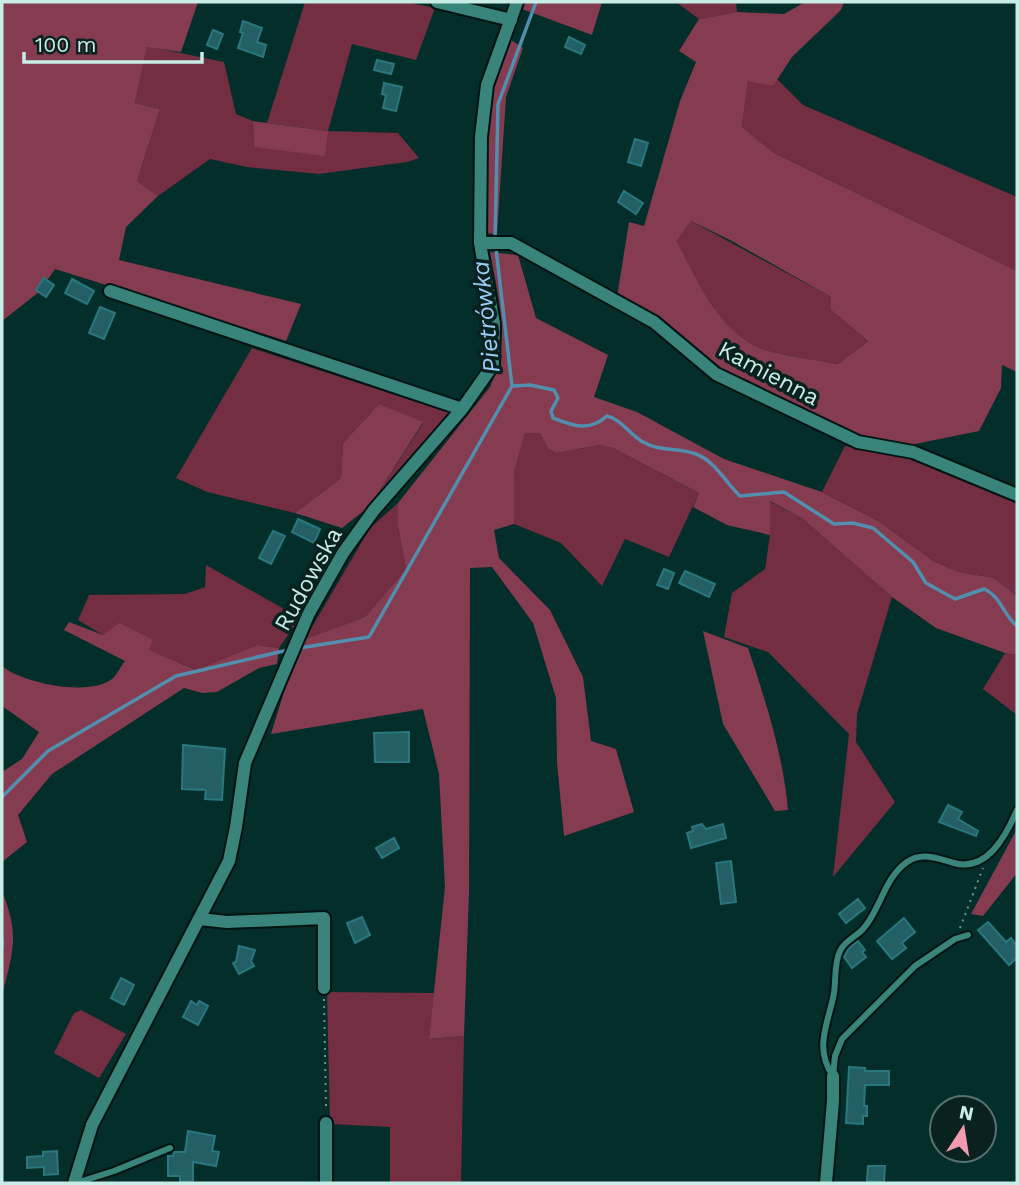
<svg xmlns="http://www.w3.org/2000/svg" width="1019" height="1185" viewBox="0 0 1019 1185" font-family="'Work Sans',sans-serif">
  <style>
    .green { fill: #732e42 }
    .forest { fill: #853c51; fill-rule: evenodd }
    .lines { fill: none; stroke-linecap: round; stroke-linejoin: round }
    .stream { stroke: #528ead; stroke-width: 3.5 }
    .building { fill: #245f65; stroke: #29787f; stroke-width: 2 }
    .service-casing { stroke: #001411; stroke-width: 10 }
    .minor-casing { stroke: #001411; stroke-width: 16 }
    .path { stroke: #6e958f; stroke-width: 2; stroke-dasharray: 2 5; stroke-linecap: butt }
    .service { stroke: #3a857b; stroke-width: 6 }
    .minor { stroke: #3a857b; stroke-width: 12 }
    .labels { text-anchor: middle; stroke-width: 7; stroke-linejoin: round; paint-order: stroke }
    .street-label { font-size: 23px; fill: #c8ece6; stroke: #0a221f }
    .water-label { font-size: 24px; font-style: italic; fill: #9acdf7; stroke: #0a221f }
  </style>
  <rect width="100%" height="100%" fill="#042e29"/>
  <path class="green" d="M305 2H406L435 8 416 60 352 44 328 131 398 133 419 158 407 162 319 174 247 167 210 159 158 196 137 181 160 109 135 103 147 46 224 62 236 114 253 121 254 147 328 131 267 123Z
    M676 2H736L737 12 699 19Z
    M777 79 803 105 1017 197V271L774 153 742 127 748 80 773 86Z
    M691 221 831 297V310L868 341 838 364C814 359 786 357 763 349 719 333 697 281 677 241Z
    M252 348 450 413 370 506 423 423 379 404 343 443 341 478 295 513 207 492 176 478Z
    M525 433H540L548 449 557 453 599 445 613 448 699 493 669 557 625 539 602 586 561 543 514 524V473Z
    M845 446 910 458 1017 502V596L994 578 959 572 933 561 880 522 822 492Z
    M769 501 803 519 892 597 857 714 856 742 895 802 833 877 849 734 768 652 724 637 732 593 765 569 770 535Z
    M398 503V527L406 569 365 617 305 639 370 528Z
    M206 565 300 618 279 648 257 645 197 670 148 650 103 635 78 620 89 595 185 594 205 587Z
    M1005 653 1017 655V715L983 689Z
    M327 992 434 993 429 1039 464 1036 461 1183H390V1127L330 1124Z
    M81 1010 126 1034 99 1078 54 1053 74 1013Z"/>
  <path class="forest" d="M2 2H198L181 52 147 47 135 103 160 109 137 181 158 196 126 227 119 260 301 304 286 341 55 269 39 292 2 321Z
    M524 2H602L592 35 522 9Z
    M805 2H844L841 10 792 57 773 86 748 81 742 127 774 153 1017 271V372L1002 365 1001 388 979 431 910 445 860 435 721 370 663 320 617 297 629 222 644 226 680 101 696 62 679 51 699 19 737 12 784 14ZM691 221 730 240 831 297V310L868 341 838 364C814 359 786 357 763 349 719 333 697 280 677 241Z
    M511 40 523 48 506 97 497 234 486 233 487 138 493 89Z
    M253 121 328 131 325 156 254 147Z
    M490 252 518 255 536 318 608 355 594 397 637 412 724 459 822 492 880 522 933 561 959 572 994 578 1017 596V655L1005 653 936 628 892 597 803 519 770 501V535L727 525 693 507 699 493 613 448 599 445 557 453 548 449 540 433H525L514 473V524L494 530 499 558 550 610 583 677 591 741 616 749 634 812 564 836 557 763 556 698 533 623 492 567 470 568 469 892 464 1036 429 1039 445 887 439 774 423 709 271 734 287 682 305 639 365 617 406 569 398 527V503L490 387C511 340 499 301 490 252Z
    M379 404 423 422 370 506 342 528 295 513 341 478 343 443Z
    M69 622 103 635 119 623 153 640 149 650 196 670 257 645 279 648 277 664 259 668 217 692 202 693 184 688 52 774 18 815 27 842 2 862V772L22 759 39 732 2 706V666C22 683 89 697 112 679 117 675 121 666 125 661L64 630Z
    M703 631 748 648C766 702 783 754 788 810L775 811 723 724Z
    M1017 829V873L983 916 971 914Z
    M2 891C20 936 13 951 2 996Z"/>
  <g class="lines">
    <path class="stream" d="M512 386 530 385 554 390 558 398 551 411 553 418C574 426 589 432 607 416 621 419 630 435 643 442 660 452 678 447 696 454 715 461 726 483 740 496L784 492 834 524 853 523 873 528 913 562 926 583 955 599 984 589C1001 596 1003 615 1017 626
      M512 386 495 240 498 104 536 2
      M299 648 369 637 512 386
      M2 797 48 751 176 676 288 650
      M2 939V947"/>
  </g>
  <path class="building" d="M243 21 262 28 257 42 266 45 263 57 238 48 243 33 240 32Z
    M213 30 223 34 217 49 207 45Z
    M569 37 585 45 581 54 565 47Z
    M377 60 394 64 391 74 374 70Z
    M384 83 402 87 396 111 383 108 386 95 382 94Z
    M635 139 648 143 641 166 628 162Z
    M624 191 643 203 636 214 618 202Z
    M44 278 54 285 46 297 36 290Z
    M72 279 94 291 87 304 65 293Z
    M100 307 115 313 104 339 89 333Z
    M298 519 320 529 314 543 292 532Z
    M273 531 285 536 271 564 259 558Z
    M664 569 674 573 668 589 657 585Z
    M685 571 715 584 709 597 679 583Z
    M409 732V762H375L374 733Z
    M183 745 225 749 222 800 205 799 206 790 182 789Z
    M948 805 962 812 958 819 978 831 976 836 939 822Z
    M702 824 706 829 723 824 726 838 691 848 687 833 693 831 692 827Z
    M394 838 399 848 382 858 376 848Z
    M731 861 736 902 721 904 716 863Z
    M858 899 865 908 846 923 839 914Z
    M362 917 370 935 355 943 347 923Z
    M904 918 915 932 902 943 906 948 892 959 877 941Z
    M988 922 1006 942 1011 938 1017 946V958L1009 965 978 930Z
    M858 941 865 950 862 952 866 957 852 968 844 957 849 948Z
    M239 946 255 950 251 961 254 966 239 974 233 963 236 962Z
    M121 978 134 985 124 1005 111 998Z
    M191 1001 197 1005 199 1001 208 1006 198 1025 183 1017Z
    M849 1067 865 1068V1071H889V1085H865L864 1106H867V1116H863V1124L846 1123Z
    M188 1131 215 1136 212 1151 219 1152 216 1166 193 1162V1182L180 1181V1176H168V1156H173L174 1152H185Z
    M57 1151 58 1174 44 1175V1167L27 1168V1157L43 1156V1152Z
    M868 1166H885L884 1182 867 1181Z"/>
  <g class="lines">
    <defs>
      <path id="service" d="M833 1076C813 1047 829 1022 834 993 836 980 834 963 840 951 845 940 856 937 863 929 880 911 884 878 907 862 922 851 939 859 954 863 987 872 1006 836 1017 810
        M833 1076 835 1056 842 1039 915 966 955 939 968 935
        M76 1183 114 1171 170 1148"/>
      <path id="minor" d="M437 2 511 20
        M480 243H511L654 322 716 374 858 442 913 452 1017 495
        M110 291 462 409
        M200 919 227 922 324 918V988
        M74 1183 92 1125 229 861 236 827 245 763 309 613 343 553 374 510 462 409 493 365 494 324 480 243 481 137 487 85 517 2
        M326 1183V1123
        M826 1183 833 1101V1076"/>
    </defs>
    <use href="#service" class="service-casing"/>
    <use href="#minor" class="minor-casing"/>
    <path class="path" d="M960 928 983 868
      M324 999 326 1109"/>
    <use href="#service" class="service"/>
    <use href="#minor" class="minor"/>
  </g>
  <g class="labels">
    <g class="street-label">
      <text transform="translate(769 373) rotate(28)" y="8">Kamienna</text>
      <text transform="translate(308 579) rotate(-61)" y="8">Rudowska</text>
    </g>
    <g class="water-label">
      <text transform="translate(486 317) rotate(-96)" y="8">Pietrówka</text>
    </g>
  </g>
  <rect width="1019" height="1185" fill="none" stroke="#c8ece6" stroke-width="7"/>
  <g transform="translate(963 1129) rotate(12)"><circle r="33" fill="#0a221f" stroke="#56736f" stroke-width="2"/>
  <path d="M0-5L12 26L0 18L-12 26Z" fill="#f29aaf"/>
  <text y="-10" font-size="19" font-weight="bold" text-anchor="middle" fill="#c8ece6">N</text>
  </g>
  <path d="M24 52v10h178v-10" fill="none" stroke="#c8ece6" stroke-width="3.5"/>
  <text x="35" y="52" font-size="21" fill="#c8ece6" stroke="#0a221f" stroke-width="5" paint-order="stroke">100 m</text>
</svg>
